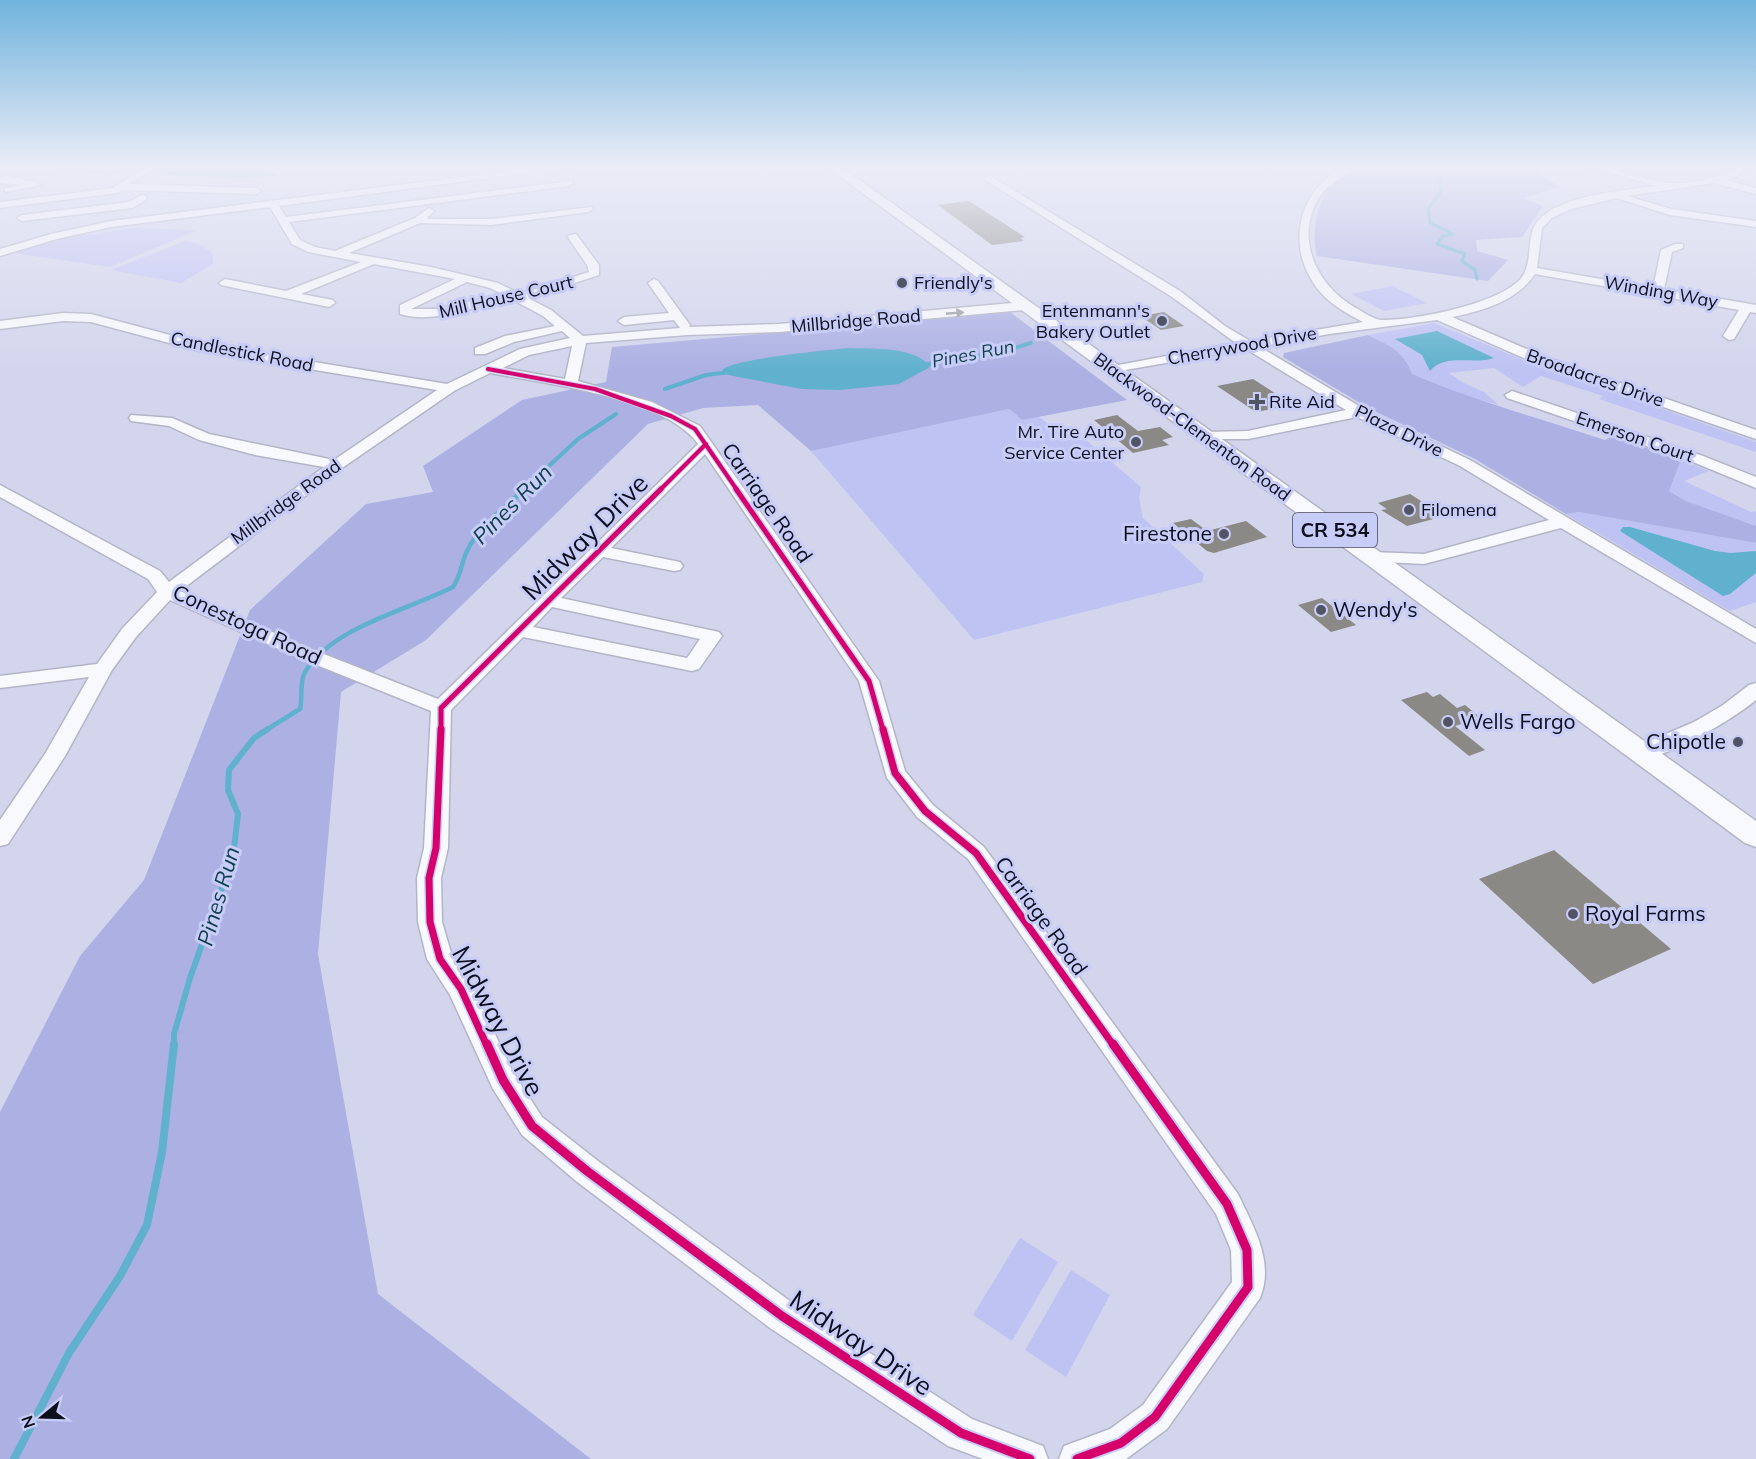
<svg xmlns="http://www.w3.org/2000/svg" width="1756" height="1459" viewBox="0 0 1756 1459" font-family="Mulish,sans-serif">
  <style>
    .green { fill: #bfc3f4 }
    .forest { fill: #acb0e3 }
    .water { fill: #60b1cd }
    .lines { fill: none; stroke-linecap: round; stroke-linejoin: round }
    .stream-far4 { stroke: #60b1cd; stroke-width: 3 }
    .stream-far3 { stroke: #60b1cd; stroke-width: 4 }
    .stream-far2 { stroke: #60b1cd; stroke-width: 4.5 }
    .stream-far1 { stroke: #60b1cd; stroke-width: 6 }
    .stream { stroke: #60b1cd; stroke-width: 8 }
    .building { fill: #8a8986 }
    .minor-casing { stroke: #b3b5c7; stroke-width: 3 }
    .major-casing { stroke: #b3b5c7; stroke-width: 3 }
    .minor { fill: #f8f9fc; fill-rule: evenodd }
    .major { fill: #f8f9fc; fill-rule: evenodd }
    .cycleway-far3-casing { stroke: #c8cdf8; stroke-width: 6 }
    .cycleway-far2-casing { stroke: #c8cdf8; stroke-width: 8 }
    .cycleway-far1-casing { stroke: #c8cdf8; stroke-width: 10 }
    .cycleway-casing { stroke: #c8cdf8; stroke-width: 13 }
    .cycleway-far3 { stroke: #d6006c; stroke-width: 4 }
    .cycleway-far2 { stroke: #d6006c; stroke-width: 5 }
    .cycleway-far1 { stroke: #d6006c; stroke-width: 7 }
    .cycleway { stroke: #d6006c; stroke-width: 9 }
    .oneway { fill: #9a9ba2 }
    .poi-dot { fill: #525465; stroke: #c8cdf8; stroke-width: 2 }
    .labels { text-anchor: middle; stroke-width: 6; stroke-linejoin: round; paint-order: stroke }
    .far-poi-label { font-size: 18px; fill: #0d0e1c; stroke: #c8cdf8; text-anchor: start }
    .far-street-label { font-size: 18px; fill: #0d0e1c; stroke: #c8cdf8 }
    .far-water-label { font-size: 18px; font-style: italic; fill: #0d3e4b; stroke: #c8cdf8 }
    .shield { fill: #c8cdf8; stroke: #45475e; stroke-width: 1.5 }
    .shield-label { font-size: 20px; font-weight: bold; fill: #0d0e1c }
    .street-label { font-size: 21px; fill: #0d0e1c; stroke: #c8cdf8 }
    .poi-label { font-size: 21px; fill: #0d0e1c; stroke: #c8cdf8; text-anchor: start }
    .water-label { font-size: 22px; font-style: italic; fill: #0d3e4b; stroke: #c8cdf8 }
    .near-street-label { font-size: 26px; fill: #0d0e1c; stroke: #c8cdf8 }
  </style>
  <rect width="100%" height="100%" fill="#d3d5ed"/>
  <path class="green" d="M134 228 198 230 110 267 13 253 66 238Z
    M185 241 202 245 213 254V264L181 283 111 270Z
    M1393 286 1427 303 1384 311 1351 294Z
    M1434 323 1531 363 1756 442V452L1599 399 1603 396 1541 376 1523 387 1494 368 1449 373 1464 383 1484 392 1499 405 1464 396 1411 374C1403 350 1390 346 1368 335Z
    M1009 409 1022 420 1038 416 1069 440H1086L1141 487 1139 498 1143 518 1204 574 1202 582 974 640 811 451Z
    M1681 460 1709 471 1684 481 1751 512 1756 511V526L1686 501 1669 491Z
    M1579 512 1756 543V602L1730 611 1566 514Z
    M1020 1238 1058 1262 1012 1341 973 1315Z
    M1071 1270 1110 1295 1066 1377 1025 1350Z"/>
  <path class="forest" d="M44 166H141C112 182 74 171 44 166Z
    M1374 166H1530L1559 187 1523 198 1543 206 1522 237 1476 240 1477 251 1508 260 1488 281 1317 256C1310 231 1318 191 1342 176 1352 171 1363 168 1374 166Z
    M1010 312 1127 400 1022 420 1009 409 811 451 758 405 703 408 648 424 426 640 341 692 318 954 378 1294 591 1459H0V1112L80 956 144 880 250 610 366 504 433 492 423 466 522 400 606 382 612 347Z
    M1368 335C1390 346 1403 350 1412 374 1474 401 1540 418 1605 440L1612 436 1681 460 1669 491 1686 501 1756 526V543L1579 512 1566 514 1475 459 1370 409 1283 357 1284 353Z"/>
  <path class="water" d="M169 166H245L279 175C267 179 164 177 156 172Z
    M1437 331 1494 358C1475 365 1445 353 1430 371L1422 355 1395 339Z
    M848 348C871 349 916 346 930 367L899 384 840 390 802 389 728 375 722 370C733 359 827 350 848 348Z
    M1630 527 1715 551 1731 553 1756 551V573L1730 594 1723 596 1620 531 1623 527Z"/>
  <g class="lines">
    <path class="stream-far4" d="M140 166 168 169
      M1431 166 1440 173 1441 192 1428 209 1430 223 1453 234 1443 236 1437 244 1465 254 1462 261 1475 270 1477 279"/>
    <path class="stream-far3" d="M922 365 1001 352 1031 343
      M665 389 706 375 730 372
      M523 490 578 439 616 414"/>
    <path class="stream-far2" d="M266 730 300 709C303 697 299 683 305 672 332 627 408 610 453 587 462 574 461 561 469 547 482 524 505 507 525 489"/>
    <path class="stream-far1" d="M174 1046V1034L190 978 233 857 238 814 228 790 229 770 254 738 268 729"/>
    <path class="stream" d="M14 1459 69 1353 120 1276 147 1225 162 1152 174 1044"/>
  </g>
  <path class="building" d="M969 201 1025 237 1020 238 1024 241 992 245 938 205Z
    M1164 312 1184 326 1161 330 1140 316Z
    M1253 379 1293 405 1256 412 1217 386Z
    M1117 415 1138 431 1160 427 1173 437 1162 440 1169 445 1133 453 1094 420Z
    M1410 494 1445 516 1407 526 1381 510 1387 509 1378 503Z
    M1191 519 1207 531 1246 521 1267 537 1214 553 1207 551 1173 523Z
    M1322 598 1356 625 1331 632 1298 605Z
    M1427 692 1433 697 1440 694 1457 708 1465 705 1481 718 1455 726 1485 750 1469 756 1401 700Z
    M1554 850 1671 949 1593 984 1479 879Z"/>
  <g class="lines">
    <defs>
      <path id="minor" d="M147 166H158L129 184 256 188 261 191 256 194 122 190 117 193 0 208V202L113 188Z
        M550 166H579L279 206 286 217 571 181 573 183 568 186 289 222 300 240 315 247 335 251 415 218 429 208 434 211 427 218 429 219H492L592 207 593 209 588 212 492 225 420 223 349 253 431 267 498 283 516 292 530 291 589 272 587 265 567 236 576 234 599 265V275L528 298 551 310 583 336 680 328 674 320 624 325 618 321 624 317 669 313 648 283 654 279 658 281 690 325 689 327 779 324 1024 302 1030 306 1024 310 779 332 687 335 586 343 578 381 652 402 700 426 879 681 905 771 933 805 984 847 1238 1194C1253 1226 1275 1262 1260 1298L1167 1429 1126 1459H1059L1064 1446 1110 1429 1143 1405 1232 1282 1231 1250 1216 1214 968 859 917 817 887 778 859 681 705 454 611 548 680 562 683 566 680 570 674 571 603 557 561 598 719 632 722 636 699 669 692 671 523 637 451 710 448 848 441 878 442 922 452 956 470 981 513 1072 542 1117 598 1161 794 1304 972 1419 1043 1446 1048 1459H983L948 1446 770 1328 576 1181 522 1135 493 1089 450 995 427 959 418 922 417 878 424 848 431 711 292 655 170 600 136 637 112 670 65 756 8 844 0 846V820L45 754 89 677 0 688V676L97 664 122 629 157 592 148 579 0 497V485L160 571 169 582 324 467 255 455 199 440 169 426 131 421 129 418 131 415 172 418 209 434 334 460 437 390 199 351 91 322 63 321 0 329V321L63 313 91 314 200 343 447 384 520 349 570 338 562 331 514 342 485 354H475V348L505 336 555 326 543 316 513 300C474 304 438 325 400 314V305L455 279 374 264 301 294 333 300 335 303 329 307 221 285 219 283 225 279 286 291 361 262 308 252 292 244 270 207 111 227 57 239 0 256V249L51 234 111 221ZM467 282 490 288 502 294 437 309H411ZM572 346 565 379 503 368 529 355ZM490 373C544 383 667 398 698 444L438 699 306 647 180 591 342 468 454 391ZM552 607 700 639 687 658 533 627Z
        M1345 166H1357C1343 178 1327 183 1317 201 1295 243 1319 287 1356 308 1363 312 1373 319 1381 320 1412 321 1508 303 1524 274 1534 254 1524 231 1543 216 1567 195 1625 190 1656 186L1589 166C1617 166 1642 181 1670 183 1687 185 1725 177 1737 166H1747L1737 176 1726 180 1756 188V194L1714 183 1627 196 1671 209 1756 221V227L1670 215 1617 198 1571 209 1552 218 1542 228 1537 268 1653 288 1661 250 1675 244H1683V248L1672 252 1664 289 1756 305V313L1750 312 1734 339 1729 340 1723 336 1739 310 1535 274C1517 301 1482 311 1452 317L1543 356 1756 430V439L1533 362 1437 320 1329 334 1260 347 1364 409 1470 460 1756 629V643L1561 528 1424 564 1365 561 1362 557 1365 553 1371 552 1424 554 1549 520 1460 466 1357 417 1248 439H1200L1198 436 1200 433 1205 432 1248 431 1346 410 1246 349 1108 373 1106 370 1113 366 1236 343 1172 297 982 178 990 176 1180 291 1225 326 1250 341 1363 322C1348 314 1333 306 1321 293 1285 252 1295 191 1345 166Z
        M9 176 39 183 41 185 5 192V188L22 185 0 183V177Z
        M142 195 146 196V200L132 208 22 221 17 218 22 215 129 202Z
        M1512 391 1703 456 1756 477V488L1693 462 1507 398 1505 395Z
        M1756 683V700C1736 717 1659 765 1633 758L1630 753 1633 748 1694 722 1723 705 1749 685Z"/>
      <path id="major" d="M826 166H840L1756 821V847L1745 843Z"/>
    </defs>
    <use href="#minor" class="minor-casing"/>
    <use href="#major" class="major-casing"/>
    <use href="#minor" class="minor"/>
    <use href="#major" class="major"/>
    <defs>
      <path id="cycleway-far3" d="M488 369 595 389 671 416 695 429 737 490
        M660 490 706 444"/>
      <path id="cycleway-far2" d="M736 489 869 681 883 730
        M441 730V708L661 489"/>
      <path id="cycleway-far1" d="M441 729 436 848 429 878 430 922 440 959 461 989 487 1046
        M883 729 895 773 925 811 976 853 1114 1046"/>
      <path id="cycleway" d="M487 1044 503 1080 532 1126 587 1171 782 1316 961 1433 1030 1459
        M1077 1459 1121 1443 1155 1417 1248 1287 1247 1250 1227 1204 1113 1044"/>
    </defs>
    <use href="#cycleway-far3" class="cycleway-far3-casing"/>
    <use href="#cycleway-far2" class="cycleway-far2-casing"/>
    <use href="#cycleway-far1" class="cycleway-far1-casing"/>
    <use href="#cycleway" class="cycleway-casing"/>
    <use href="#cycleway-far3" class="cycleway-far3"/>
    <use href="#cycleway-far2" class="cycleway-far2"/>
    <use href="#cycleway-far1" class="cycleway-far1"/>
    <use href="#cycleway" class="cycleway"/>
  </g>
  <defs><path id="oneway-solid" d="M-6-.8H1V-3.2L6.5 0L1 3.2V.8H-6Z" transform="scale(1.5)"/></defs>
  <use class="oneway" href="#oneway-solid" transform="translate(955 313) rotate(-5)"/>
  <linearGradient id="sky" x2="0" y2="1"><stop stop-color="#71b3dd"/><stop offset="0.45" stop-color="#ebecf7"/><stop offset="1" stop-color="#ebecf7" stop-opacity="0"/></linearGradient>
  <rect width="1756" height="371" fill="url(#sky)"/>
  <g class="poi-dot">
    <circle cx="902" cy="283" r="6"/>
    <circle cx="1162" cy="321" r="6"/>
    <path d="M1254 393h6v6h6v6h-6v6h-6v-6h-6v-6h6z"/>
    <circle cx="1136" cy="442" r="6"/>
    <circle cx="1409" cy="510" r="6"/>
    <circle cx="1224" cy="534" r="6"/>
    <circle cx="1321" cy="610" r="6"/>
    <circle cx="1448" cy="722" r="6"/>
    <circle cx="1738" cy="742" r="6"/>
    <circle cx="1573" cy="914" r="6"/>
  </g>
  <g class="labels">
    <g class="far-poi-label">
      <text x="914" y="289">Friendly's</text>
      <text x="1150" y="317" text-anchor="end">Entenmann's<tspan x="1150" dy="21">Bakery Outlet</tspan></text>
      <text x="1269" y="408">Rite Aid</text>
      <text x="1124" y="438" text-anchor="end">Mr. Tire Auto<tspan x="1124" dy="21">Service Center</tspan></text>
      <text x="1421" y="516">Filomena</text>
    </g>
    <g class="far-street-label">
      <text transform="translate(1661 292) rotate(10)" y="6">Winding Way</text>
      <text transform="translate(506 297) rotate(-13)" y="6">Mill House Court</text>
      <text transform="translate(856 321) rotate(-5)" y="6">Millbridge Road</text>
      <text transform="translate(1242 346) rotate(-10)" y="6">Cherrywood Drive</text>
      <text transform="translate(242 352) rotate(11)" y="6">Candlestick Road</text>
      <text transform="translate(1595 378) rotate(19)" y="6">Broadacres Drive</text>
      <text transform="translate(1192 427) rotate(36)" y="6">Blackwood-Clementon Road</text>
      <text transform="translate(1399 431) rotate(26)" y="6">Plaza Drive</text>
      <text transform="translate(1635 437) rotate(19)" y="6">Emerson Court</text>
      <text transform="translate(286 502) rotate(-36)" y="6">Millbridge Road</text>
    </g>
    <g class="far-water-label">
      <text transform="translate(973 354) rotate(-11)" y="6">Pines Run</text>
    </g>
    <rect class="shield" x="1293" y="513" width="84" height="34" rx="4.5"/>
    <g class="shield-label">
      <text x="1335" y="537">CR 534</text>
    </g>
    <g class="street-label">
      <text transform="translate(767 503) rotate(55)" y="7">Carriage Road</text>
      <text transform="translate(247 625) rotate(25)" y="7">Conestoga Road</text>
      <text transform="translate(1041 916) rotate(54)" y="7">Carriage Road</text>
    </g>
    <g class="poi-label">
      <text x="1212" y="541" text-anchor="end">Firestone</text>
      <text x="1333" y="617">Wendy's</text>
      <text x="1460" y="729">Wells Fargo</text>
      <text x="1726" y="749" text-anchor="end">Chipotle</text>
      <text x="1585" y="921">Royal Farms</text>
    </g>
    <g class="water-label">
      <text transform="translate(512 504) rotate(-45)" y="8">Pines Run</text>
      <text transform="translate(218 896) rotate(-74)" y="8">Pines Run</text>
    </g>
    <g class="near-street-label">
      <text transform="translate(585 537) rotate(-45)" y="9">Midway Drive</text>
      <text transform="translate(498 1021) rotate(62)" y="9">Midway Drive</text>
      <text transform="translate(861 1343) rotate(34)" y="9">Midway Drive</text>
    </g>
  </g>
  <g transform="translate(42 1417) rotate(251)" stroke="#c8cdf8" stroke-width="4.5" paint-order="stroke">
  <path d="M0-4.5L10 22L0 15L-10 22Z" fill="#0d0e1c"/>
  <text y="-9" font-size="16" font-weight="bold" text-anchor="middle" fill="#0d0e1c">N</text>
  </g>
</svg>
